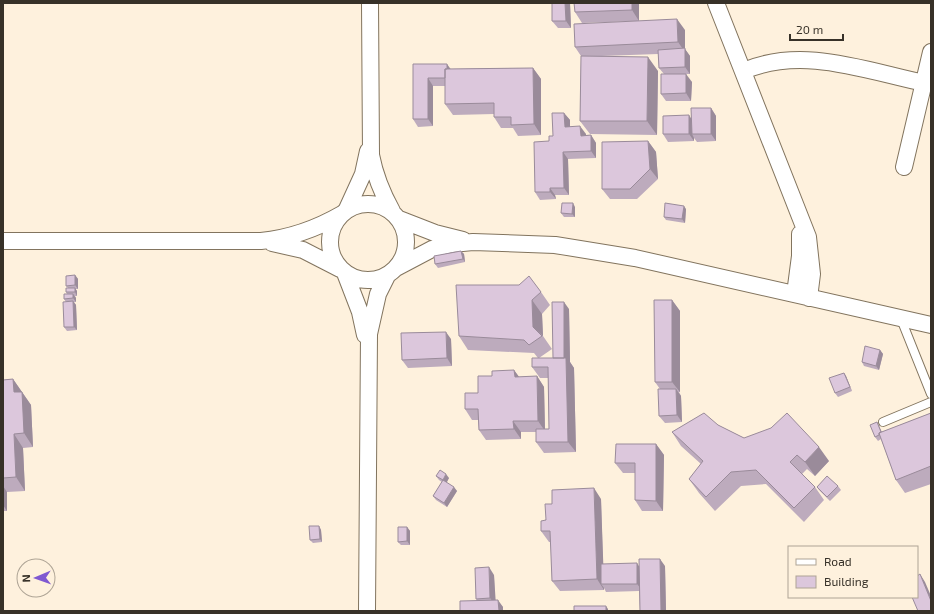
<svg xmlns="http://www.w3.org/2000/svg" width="934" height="614" viewBox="0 0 934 614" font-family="'Exo 2',sans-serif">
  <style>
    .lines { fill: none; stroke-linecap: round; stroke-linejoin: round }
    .service-casing { stroke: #82745e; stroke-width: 10 }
    .minor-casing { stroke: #82745e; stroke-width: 18 }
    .service { stroke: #fff; stroke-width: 8 }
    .minor { stroke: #fff; stroke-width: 16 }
    .wall { fill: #bdabbd }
    .shaded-wall { fill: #9a8b9a }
    .building { fill: #dcc7dc; stroke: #9a8b9a }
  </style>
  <rect width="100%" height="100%" fill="#fef1dd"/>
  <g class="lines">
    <defs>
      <path id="service" d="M901 319 931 394
        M883 422 931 402"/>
      <path id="minor" d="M370 3 371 155C375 176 382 193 392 211
        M716 3 808 237 812 274 809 298
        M743 71C802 46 863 70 924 83
        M904 167 931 52
        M330 242a38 38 0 1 1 76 0a38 38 0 1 1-76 0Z
        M347 209 363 174 368 151
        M399 219 435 233 463 240
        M3 241H261C291 238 316 229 342 214
        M272 243 303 250 340 269
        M396 268 432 249 452 244 473 242 555 245 635 258 931 325
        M345 273 360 312 365 335
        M795 294 800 256V234
        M367 611 369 334 378 294 387 276"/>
    </defs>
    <use href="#service" class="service-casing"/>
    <use href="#minor" class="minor-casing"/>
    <use href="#service" class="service"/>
    <use href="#minor" class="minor"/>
  </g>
  <path class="wall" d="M552 3H570L571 28H558L552 21Z
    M574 3H639V21L582 23 575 12Z
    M685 30V49L690 56V74H677L692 82 691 101H666L661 94 664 74 659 68 658 54 602 56 658 71 657 135 590 134 580 121 581 56 575 47Z
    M413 64 451 69 533 68 541 79V135L518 136 513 128H501L494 117V114L453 115 445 104V86H433V126L418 127 413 119Z
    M711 108 716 116V141L697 142 694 138V141L668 142 663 134Z
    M564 113 570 120V127L586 134V135H591L596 143V158L568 159 569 195H555L556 199 540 200 535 192 549 141 553 136Z
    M648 141 656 152 658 179 637 199H610L602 189Z
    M575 207V217H564L561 213Z
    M686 209 685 223 666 220 664 217Z
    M461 251 464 254 465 262 438 268 435 264Z
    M75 275 78 279V289H75L77 291V296H75L76 298V302H74L76 305 77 330 67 331 64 327 66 302 64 299 67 294 66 292 68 288 66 286Z
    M541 292 550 305 542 314 543 336 552 349 539 358H553L569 309 570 362 574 368 576 452 544 453 536 442V432H521V439L486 440 479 430 478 420H472L465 409 492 376 514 370 519 377 537 376 544 387 545 429H549L548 378H540L532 367 538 358 534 353 468 350 459 336Z
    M672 300 680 311V392H679L681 396 682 422 665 423 659 416 660 389 655 382Z
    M451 339 452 366 408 368 402 360Z
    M880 350 883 354 879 370 864 366 862 362Z
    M844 373 846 376 852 391 838 397 835 393Z
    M13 379 31 405 33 447 23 448 25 491 7 492V511H3V380Z
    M931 413V484L905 493 896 480 881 439 878 441 875 437 877 422 882 432Z
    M718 425 744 438 829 461 815 476 807 469 802 474 815 487 824 500 804 522 766 484 741 486 715 511 699 493 689 479 701 464 681 446 672 432Z
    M656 444 664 455 663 511H642L635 500V473H623L615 463Z
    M436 476 449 478 446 482 457 491 447 507 436 500 433 496 442 482 439 480Z
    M838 486 841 490 830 501 819 490 817 487Z
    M601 499 603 564 639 566H665L666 611H640L639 591 606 592 604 588V590L560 591 552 581 551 542H549L541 531 552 504Z
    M319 526 321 530 322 542 313 543 310 540Z
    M407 527 410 531V545H401L398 542Z
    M494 575 495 600 503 607V611H460L477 600 476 599Z"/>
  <path class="shaded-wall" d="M565 3H570L571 28 566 21Z
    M632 3H639V21L632 10Z
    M677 19 685 30V49L690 56V74L685 67V52L678 42Z
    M648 57 658 71 657 135 647 121Z
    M447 64 452 71 447 78Z
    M533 68 541 79V135L534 124Z
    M686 74 692 82 691 101 686 93Z
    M428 78 433 86V126L428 119Z
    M711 108 716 116V141L711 134Z
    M564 113 570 120V134L565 127Z
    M689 115 694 123 692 134 694 138V141L689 134Z
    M580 126 586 134V143L581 136Z
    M591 135 596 143V158L591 151Z
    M648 141 656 152 658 179 650 169Z
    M563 152 568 159 569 195 564 188Z
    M550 188 555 195 556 199 550 192Z
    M573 203 575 207V217L572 214Z
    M684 206 686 209 685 223 682 219Z
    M461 251 464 254 465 262 463 259Z
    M75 275 78 279V289L75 285Z
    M75 288 77 291V296L75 292Z
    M73 294 76 298V302L73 298Z
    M532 300 542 314 543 336 533 327Z
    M672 300 680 311V392L672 382Z
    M73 301 76 305 77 330 74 327Z
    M564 302 569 309 570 362 574 368 576 452 568 442 564 359Z
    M446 332 451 339 452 366 447 358Z
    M880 350 883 354 879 370 876 366Z
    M514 370 522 381 515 377Z
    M844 373 846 376 852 391 850 387Z
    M537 376 544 387 545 431 538 421Z
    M13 379 31 405 33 447 24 433 14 392Z
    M676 389 681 396 682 422 677 415Z
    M513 421 521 432V439L514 429Z
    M877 422 879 426 884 438 881 434Z
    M14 434 23 448 25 491 16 477Z
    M656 444 664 455 663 511 656 501Z
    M819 447 829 461 815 476 805 462Z
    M446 474 449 478 446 484 443 480Z
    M3 486 7 492V511L3 505Z
    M454 487 457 491 447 507 444 503Z
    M594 488 601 499 604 584H601L604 588V590L597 579Z
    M319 526 321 530 322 542 320 539Z
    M407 527 410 531V545L407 541Z
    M660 559 665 566 666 611H661Z
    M637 563 642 571 643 591 637 584Z
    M489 567 494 575 496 606 490 598Z
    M920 574 925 582 931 596V601Z
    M498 600 503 607V611H499Z
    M606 606 608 609V611H606Z"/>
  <path class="building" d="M552 3H565L566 21H552Z
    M574 3H632V10L575 12Z
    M677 19 678 42 575 47 574 24Z
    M685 48V67L659 68 658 50Z
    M581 56 648 57 647 121H580Z
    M413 64H447V69H445V78H428V119H413Z
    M533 68 534 124 511 125V117H494V103L445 104V69Z
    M661 74H686V93L661 94Z
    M691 108H711V134H692Z
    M552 113H564L565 127 580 126 581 136 591 135V151L563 152 564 188H550V192H535L534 142 549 141V136H553Z
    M689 115V134H663V116Z
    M648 141 650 169 630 189H602V142Z
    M562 203H573L572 214 561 213Z
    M665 203 684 206 682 219 664 217Z
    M461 251 463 259 435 264 434 256Z
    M75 275V285L66 286V276Z
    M529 276 541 292 532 300 533 327 542 336 529 345 524 340 459 336 456 285H519Z
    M66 288H75V292H66Z
    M64 294H73V298L64 299Z
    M654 300H672V382H655Z
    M73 301 74 327H64L63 302Z
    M552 302H564V358H553Z
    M446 332 447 358 402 360 401 333Z
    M865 346 880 350 876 366 862 362Z
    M532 358H566L568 442H536V429H549L548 367H532Z
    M514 370 515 377 537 376 538 421H513L514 429 479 430 478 409H465V393H478V376H492V371Z
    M844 373 850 387 835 393 829 378Z
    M13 379 14 392H22L24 433 14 434 16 477 3 478V380Z
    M658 389H676L677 415 659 416Z
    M704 413 718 425 744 438 771 428 787 413 819 447 805 462 797 455 790 462 815 487 794 508 756 470 731 472 706 497 689 479 703 461 672 432Z
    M931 413V466L896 480 879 433Z
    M877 422 881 432 879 433V435L875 437 870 425Z
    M616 444H656V501L635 500V463H615Z
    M440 470 446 474 443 480 436 476Z
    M827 476 838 486 827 497 817 487Z
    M443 480 454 487 444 503 433 496Z
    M594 488 597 579 552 581 550 531H541V521L546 520 545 504H552V490Z
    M309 526H319L320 539 310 540Z
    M398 527H407V541L398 542Z
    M639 559H660L661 611H640Z
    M637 563V584H601V564Z
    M489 567 490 598 476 599 475 568Z
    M920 574 931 601V611H918L912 597H917V576Z
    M498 600 499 611H460V601Z
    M574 606H606V611H574Z"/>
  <rect width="934" height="614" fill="none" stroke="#373128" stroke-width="8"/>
  <rect x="788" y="546" width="130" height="52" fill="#fef1dd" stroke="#aea495"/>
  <rect x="796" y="559" width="20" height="6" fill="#ffffff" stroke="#aea495"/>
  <text x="824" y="566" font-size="12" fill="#373128">Road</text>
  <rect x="796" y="576" width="20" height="12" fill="#dcc7dc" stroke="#aea495"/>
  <text x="824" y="586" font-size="12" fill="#373128">Building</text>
  <g transform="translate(36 578) rotate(268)"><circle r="19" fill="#fef1dd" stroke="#aea495"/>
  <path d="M0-3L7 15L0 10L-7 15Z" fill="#7f58d1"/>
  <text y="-6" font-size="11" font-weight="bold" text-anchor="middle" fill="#373128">N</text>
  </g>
  <path d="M790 34v6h53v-6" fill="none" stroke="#373128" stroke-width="2"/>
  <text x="796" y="34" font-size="12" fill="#373128" stroke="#fef1dd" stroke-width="3" paint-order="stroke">20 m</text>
</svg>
